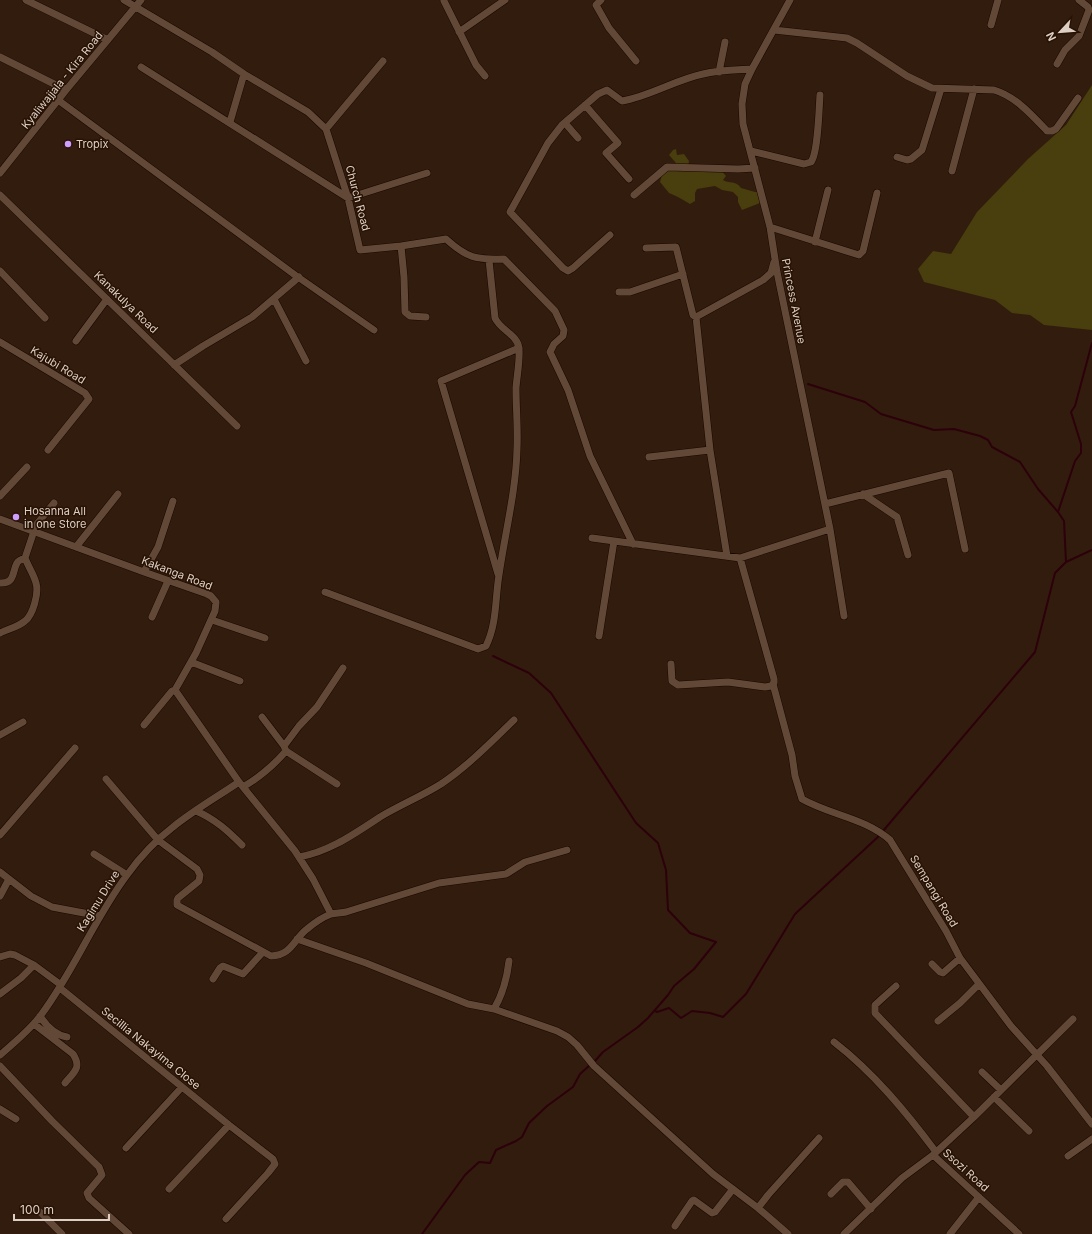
<svg xmlns="http://www.w3.org/2000/svg" width="1092" height="1234" viewBox="0 0 1092 1234" font-family="Inter,sans-serif">
  <style>
    .green { fill: #493e0d }
    .lines { fill: none; stroke-linecap: round; stroke-linejoin: round }
    .stream { stroke: #2d010c; stroke-width: 2 }
    .minor-casing { stroke: #190600; stroke-width: 8 }
    .minor { stroke: #614837; stroke-width: 7 }
    .poi-dot { fill: #cf9dff; stroke: #281204; stroke-width: 1.5 }
    .labels { text-anchor: middle; stroke-width: 3; stroke-linejoin: round; paint-order: stroke }
    .street-label { font-size: 11px; fill: #decfc5; stroke: #281204 }
    .poi-label { font-size: 11px; fill: #decfc5; stroke: #281204; text-anchor: start }
  </style>
  <rect width="100%" height="100%" fill="#321c0d"/>
  <path class="green" d="M1092 85V330L1044 325 1030 315 1012 313 995 300 924 282 918 269 933 251 951 254 977 212 1028 159 1066 125Z
    M676 149 677 155 684 154 689 161 688 166 719 168 726 176 723 180C729 184 736 180 741 188L755 192H760V203L742 210 738 202V197L733 192 722 190 715 186 697 189 695 193V201L690 204 678 197 669 193 660 182 662 175 676 163 669 155 673 150Z"/>
  <g class="lines">
    <path class="stream" d="M808 384 865 402 881 414 934 430 954 429 980 436 988 440 992 447 1020 462 1038 489 1058 512
      M1066 562 1064 521 1058 512 1075 461 1081 453V444L1071 412 1075 406 1092 343
      M493 656 529 673 551 693 636 823 658 843 666 870 668 910 690 933 716 942 694 969 674 986 668 995 648 1018 638 1027 603 1052 594 1062
      M883 831 1035 652 1055 573 1066 562 1092 550
      M655 1011 657 1012 669 1008 681 1018 692 1011 710 1013 723 1017 746 994 795 914 880 835
      M422 1234 465 1175 479 1162 490 1163 496 1150 516 1141 522 1137 529 1123 547 1106 573 1087 580 1074 590 1065"/>
    <defs>
      <path id="minor" d="M26 0 108 40
        M124 0 212 52 244 74 308 112 326 129 348 198 360 250 401 246 446 239C467 258 476 260 504 259L555 311 564 330 563 336 554 344 550 352 568 390 590 456 633 544
        M601 0 596 5 609 28 636 61
        M790 0 752 69 745 84 742 104 743 124 770 227 777 272 830 529 844 616
        M444 1 476 65 485 76
        M991 25 998 0
        M774 30 847 38 857 43 907 76 932 88 994 90C1015 96 1032 115 1047 131H1052L1056 129 1078 98
        M459 32 505 0
        M0 57 66 90
        M1057 64 1065 50 1079 36 1089 10 1088 7 1079 0
        M141 67 348 198 427 173
        M719 72 725 42
        M58 100 295 275 374 330
        M585 105 618 143 606 153 629 179
        M230 122 244 74
        M565 123 578 138
        M326 129 383 61
        M751 151 804 164 811 162C818 153 819 109 820 95
        M897 157 907 160 911 159 922 150 941 89
        M952 171 974 89
        M0 173 66 90 141 0
        M0 195 237 426
        M634 195 667 167 738 169 755 168
        M770 227 859 255 863 251 877 193
        M610 235 573 268 568 271 563 268 510 212 548 143 562 125 598 94 607 90 622 101C650 96 675 80 703 74 719 70 736 70 752 69
        M815 242 828 190
        M401 246 404 277 405 312 410 316 426 317
        M646 248 676 247 693 315 696 317 710 450 727 556
        M0 271 45 318
        M619 292H630L683 274
        M274 299 306 361
        M696 317 763 280 771 273 774 262
        M76 341 107 299
        M0 342 85 393 89 399 48 450
        M174 365 203 346 252 317 299 277
        M649 457 710 450
        M863 494 897 517 908 555
        M0 496 27 467
        M825 504 949 473 965 549
        M0 519 144 572 207 594 211 596 216 602 215 611 196 653 175 690 239 782 295 851 313 879 331 914
        M32 530 54 503
        M592 538 740 558 830 529
        M76 547 118 494
        M144 572 158 547 173 501
        M498 574 441 381 519 348
        M0 583C15 584 12 572 17 563 18 561 22 559 25 558
        M325 592 478 649 486 646C497 624 495 599 499 575 505 533 516 491 517 449 518 428 516 408 516 388 517 375 520 361 519 348 517 334 500 330 495 318L489 260
        M152 617 168 581
        M212 620 265 638
        M0 633C8 629 18 627 25 621 33 615 39 593 36 583 34 575 28 566 25 558L34 531
        M599 636 614 541
        M191 662 240 681
        M671 664 672 681 678 685 728 682 765 687 771 686 774 683V679L740 558
        M773 684 792 755 795 776 802 799C830 815 865 818 890 840L946 931 960 958 1011 1026 1047 1066 1092 1124
        M262 717 284 746
        M144 725 172 691 175 690
        M0 735 23 722
        M286 751 337 784
        M106 779 158 840 197 869 200 875 199 881 178 898 177 900V905L271 956C292 955 293 940 307 929 313 924 323 917 331 914 336 913 341 913 346 912L439 883 506 874 525 862 567 850
        M243 787C260 777 273 766 286 751L284 746 299 726 317 707 343 668
        M196 811C215 819 228 831 242 845
        M0 835 75 748
        M94 854 127 875
        M299 857C329 852 354 834 380 817 400 805 422 796 441 784 468 766 491 742 514 720
        M0 872 31 896 52 907 100 916
        M0 896 9 879
        M297 939 366 963 468 1004 494 1009C503 994 507 978 509 961
        M0 957 10 954 15 955 34 965
        M932 964 940 972 943 973 960 958
        M213 979 220 968 223 966 243 974 263 952
        M896 986 875 1005V1013L974 1117
        M60 988 229 1125 273 1159 275 1164 268 1173 226 1219
        M0 994 21 978 34 965 61 985
        M494 1009 557 1031 568 1037 577 1045 594 1066 713 1174 758 1208 788 1234
        M40 1016C47 1027 55 1035 67 1037
        M938 1021 960 1003 979 984
        M34 1024 73 1054C82 1068 74 1072 65 1083
        M834 1042C874 1073 906 1112 936 1152
        M0 1055C14 1043 30 1030 41 1015 74 971 94 919 127 875 140 857 156 840 173 827 194 810 217 797 239 782
        M0 1066 52 1121 99 1167 102 1175 87 1193 89 1198 129 1234
        M982 1072 1001 1090
        M994 1097 1029 1131
        M0 1109 16 1119
        M126 1148 182 1087
        M933 1155 974 1117 1073 1019
        M1068 1156 1092 1139
        M169 1189 229 1125
        M831 1194 843 1182H848L871 1209
        M758 1208 768 1195 819 1138
        M40 1212 62 1234
        M675 1226 692 1201 694 1200 712 1213 715 1212 733 1189
        M844 1234 902 1178 933 1155 1019 1234
        M950 1234 979 1197"/>
    </defs>
    <use href="#minor" class="minor-casing"/>
    <use href="#minor" class="minor"/>
  </g>
  <g class="poi-dot">
    <circle cx="68" cy="144" r="4"/>
    <circle cx="16" cy="517" r="4"/>
  </g>
  <g class="labels">
    <g class="street-label">
      <text transform="translate(62 80) rotate(-51)" y="4">Kyaliwajjala - Kira Road</text>
      <text transform="translate(358 198) rotate(75)" y="4">Church Road</text>
      <text transform="translate(794 301) rotate(79)" y="4">Princess Avenue</text>
      <text transform="translate(126 302) rotate(44)" y="4">Kanakulya Road</text>
      <text transform="translate(58 365) rotate(31)" y="4">Kajubi Road</text>
      <text transform="translate(177 573) rotate(21)" y="4">Kakanga Road</text>
      <text transform="translate(934 891) rotate(59)" y="4">Sempangi Road</text>
      <text transform="translate(98 901) rotate(-58)" y="4">Kagimu Drive</text>
      <text transform="translate(151 1048) rotate(39)" y="4">Secillia Nakayima Close</text>
      <text transform="translate(966 1170) rotate(42)" y="4">Ssozi Road</text>
    </g>
    <g class="poi-label">
      <text x="76" y="148">Tropix</text>
      <text x="24" y="515">Hosanna All<tspan x="24" dy="13">in one Store</tspan></text>
    </g>
  </g>
  <g transform="translate(1060 32) rotate(244)" stroke="#281204" stroke-width="3" paint-order="stroke">
  <path d="M0-3L7 15L0 10L-7 15Z" fill="#decfc5"/>
  <text y="-6" font-size="11" font-weight="bold" text-anchor="middle" fill="#decfc5">N</text>
  </g>
  <path d="M14 1214v6h95v-6" fill="none" stroke="#decfc5" stroke-width="2"/>
  <text x="20" y="1214" font-size="12" fill="#decfc5" stroke="#281204" stroke-width="3" paint-order="stroke">100 m</text>
</svg>
